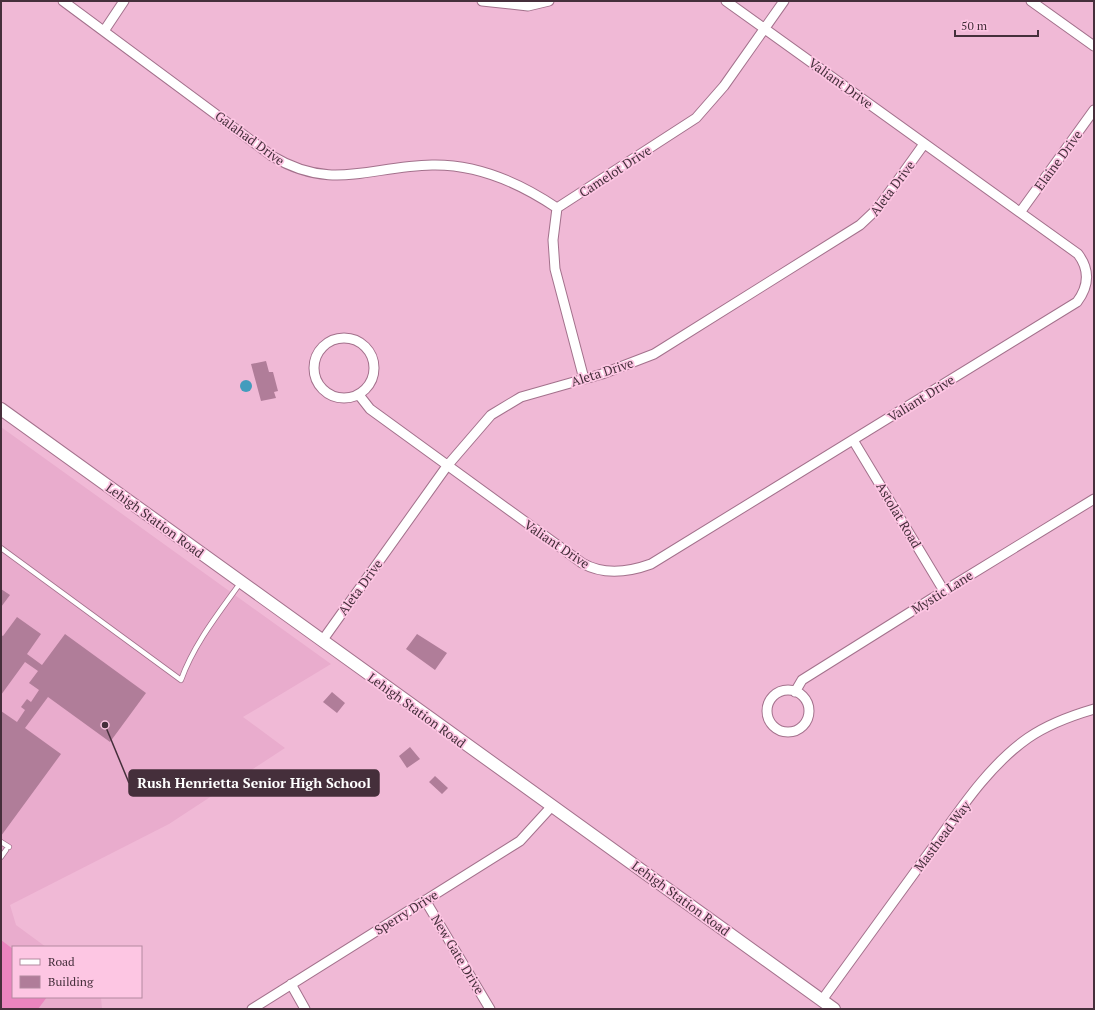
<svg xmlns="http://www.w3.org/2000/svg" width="1095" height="1010" viewBox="0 0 1095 1010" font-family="'PT Serif',serif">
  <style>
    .built { fill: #e9accd }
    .green { fill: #ea85bf }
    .water { fill: #439cbd }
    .building { fill: #b07d99 }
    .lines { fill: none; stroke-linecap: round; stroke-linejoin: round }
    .lane-casing { stroke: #a3718c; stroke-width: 6 }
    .street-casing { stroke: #a3718c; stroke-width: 11 }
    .secondary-casing { stroke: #a3718c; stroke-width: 14 }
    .lane { stroke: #fff; stroke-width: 4.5 }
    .street { stroke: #fff; stroke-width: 9 }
    .secondary { stroke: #fff; stroke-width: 12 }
    .labels { text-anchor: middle; stroke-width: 3.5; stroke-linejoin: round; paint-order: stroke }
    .street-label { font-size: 13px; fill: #452f3b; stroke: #fdc6e3 }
    .leader { fill: none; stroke: #452f3b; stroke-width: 1.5 }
    .callout-dot { fill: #452f3b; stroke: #fdc6e3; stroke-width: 1.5 }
    .callout { fill: #452f3b; stroke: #452f3b; stroke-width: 1.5 }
    .callout-label { font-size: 14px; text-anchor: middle; font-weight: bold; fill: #fff }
  </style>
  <rect width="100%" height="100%" fill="#f0b9d6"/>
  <path class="built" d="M1 427 331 664 243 717 285 748 169 824 10 905 16 925 46 947H13V997H101L102 1009H1Z"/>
  <path class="green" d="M1 940 13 949V997H47L38 1009H1Z"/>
  <path class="water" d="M240 386a6 6 0 1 1 12 0a6 6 0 1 1-12 0Z"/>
  <path class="building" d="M266 361 269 372H273L278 391 274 392 276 398 261 401 251 364Z
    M1 589 10 595 1 607Z
    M17 617 41 634 27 654 42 665 65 634 146 693 110 742 48 697 25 728 61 754 1 836V711L17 722 25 710 21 707 27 699 31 702 39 690 29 683 38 671 25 662 1 695V635L3 636Z
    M417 634 447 653 435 670 406 649Z
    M332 692 345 703 337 713 323 702Z
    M410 747 420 759 407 768 399 756Z
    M435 776 448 788 442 794 429 782Z"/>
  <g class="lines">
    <defs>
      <path id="lane" d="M1 548 181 680C194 644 218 614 241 582
        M1 842 9 847
        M1 857 6 850"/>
      <path id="street" d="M63 1 272 156C332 192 370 166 432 165 478 164 520 183 557 208
        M482 1 528 6 549 1
        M1031 1 1094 46
        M104 31 124 1
        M557 208 696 118 724 86 784 1
        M557 208 553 240 555 269 584 379
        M1021 211 1094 110
        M314 368a30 30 0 1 1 60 0a30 30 0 1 1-60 0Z
        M359 395 370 409 582 563C603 575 629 572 651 564L1077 302C1089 286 1090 270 1078 254L726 1
        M853 440 944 591
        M322 641 447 466 491 415 521 397 602 374 654 354 860 225 878 208 924 144
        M767 711a21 21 0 1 1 42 0a21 21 0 1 1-42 0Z
        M795 692 802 680 944 591 1094 499
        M425 900 490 1009
        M291 984 305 1009
        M822 1000C858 950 895 900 931 850 959 811 988 766 1028 738 1048 724 1070 716 1094 709
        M252 1009 520 841 552 806"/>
      <path id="secondary" d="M1 409 834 1009"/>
    </defs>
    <use href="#lane" class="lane-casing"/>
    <use href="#street" class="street-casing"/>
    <use href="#secondary" class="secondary-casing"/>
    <use href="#lane" class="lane"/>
    <use href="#street" class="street"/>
    <use href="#secondary" class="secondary"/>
  </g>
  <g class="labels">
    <g class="street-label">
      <text transform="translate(841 83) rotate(36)" y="5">Valiant Drive</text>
      <text transform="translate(250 138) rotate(36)" y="5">Galahad Drive</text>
      <text transform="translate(1058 160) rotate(-54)" y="5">Elaine Drive</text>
      <text transform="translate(615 171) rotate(-33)" y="5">Camelot Drive</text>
      <text transform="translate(892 188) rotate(-53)" y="5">Aleta Drive</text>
      <text transform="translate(602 372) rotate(-18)" y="5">Aleta Drive</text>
      <text transform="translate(921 398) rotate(-32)" y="5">Valiant Drive</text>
      <text transform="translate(899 515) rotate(59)" y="5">Astolat Road</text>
      <text transform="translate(155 520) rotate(36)" y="5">Lehigh Station Road</text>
      <text transform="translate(557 544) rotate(34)" y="5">Valiant Drive</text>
      <text transform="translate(360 587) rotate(-54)" y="5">Aleta Drive</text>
      <text transform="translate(942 592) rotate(-32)" y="5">Mystic Lane</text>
      <text transform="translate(417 710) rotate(36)" y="5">Lehigh Station Road</text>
      <text transform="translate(942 836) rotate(-53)" y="5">Masthead Way</text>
      <text transform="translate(681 898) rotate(36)" y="5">Lehigh Station Road</text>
      <text transform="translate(406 912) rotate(-32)" y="5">Sperry Drive</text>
      <text transform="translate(458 954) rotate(59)" y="5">New Gate Drive</text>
    </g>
  </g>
  <path class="leader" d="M105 725L129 783"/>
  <circle class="callout-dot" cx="105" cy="725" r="4"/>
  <rect class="callout" x="129" y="770" width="250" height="26" rx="4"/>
  <g class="callout-label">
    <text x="254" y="788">Rush Henrietta Senior High School</text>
  </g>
  <rect width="1095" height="1010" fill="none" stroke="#452f3b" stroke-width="4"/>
  <rect x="12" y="946" width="130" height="52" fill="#fdc6e3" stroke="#b38aa0"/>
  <rect x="20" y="959" width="20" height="6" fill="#ffffff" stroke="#b38aa0"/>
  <text x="48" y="966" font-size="12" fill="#452f3b">Road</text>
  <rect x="20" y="976" width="20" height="12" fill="#b07d99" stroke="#b38aa0"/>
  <text x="48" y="986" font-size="12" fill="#452f3b">Building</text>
  <path d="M955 30v6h83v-6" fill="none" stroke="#452f3b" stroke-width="2"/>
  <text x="961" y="30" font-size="12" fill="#452f3b" stroke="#fdc6e3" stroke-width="3" paint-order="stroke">50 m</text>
</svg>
